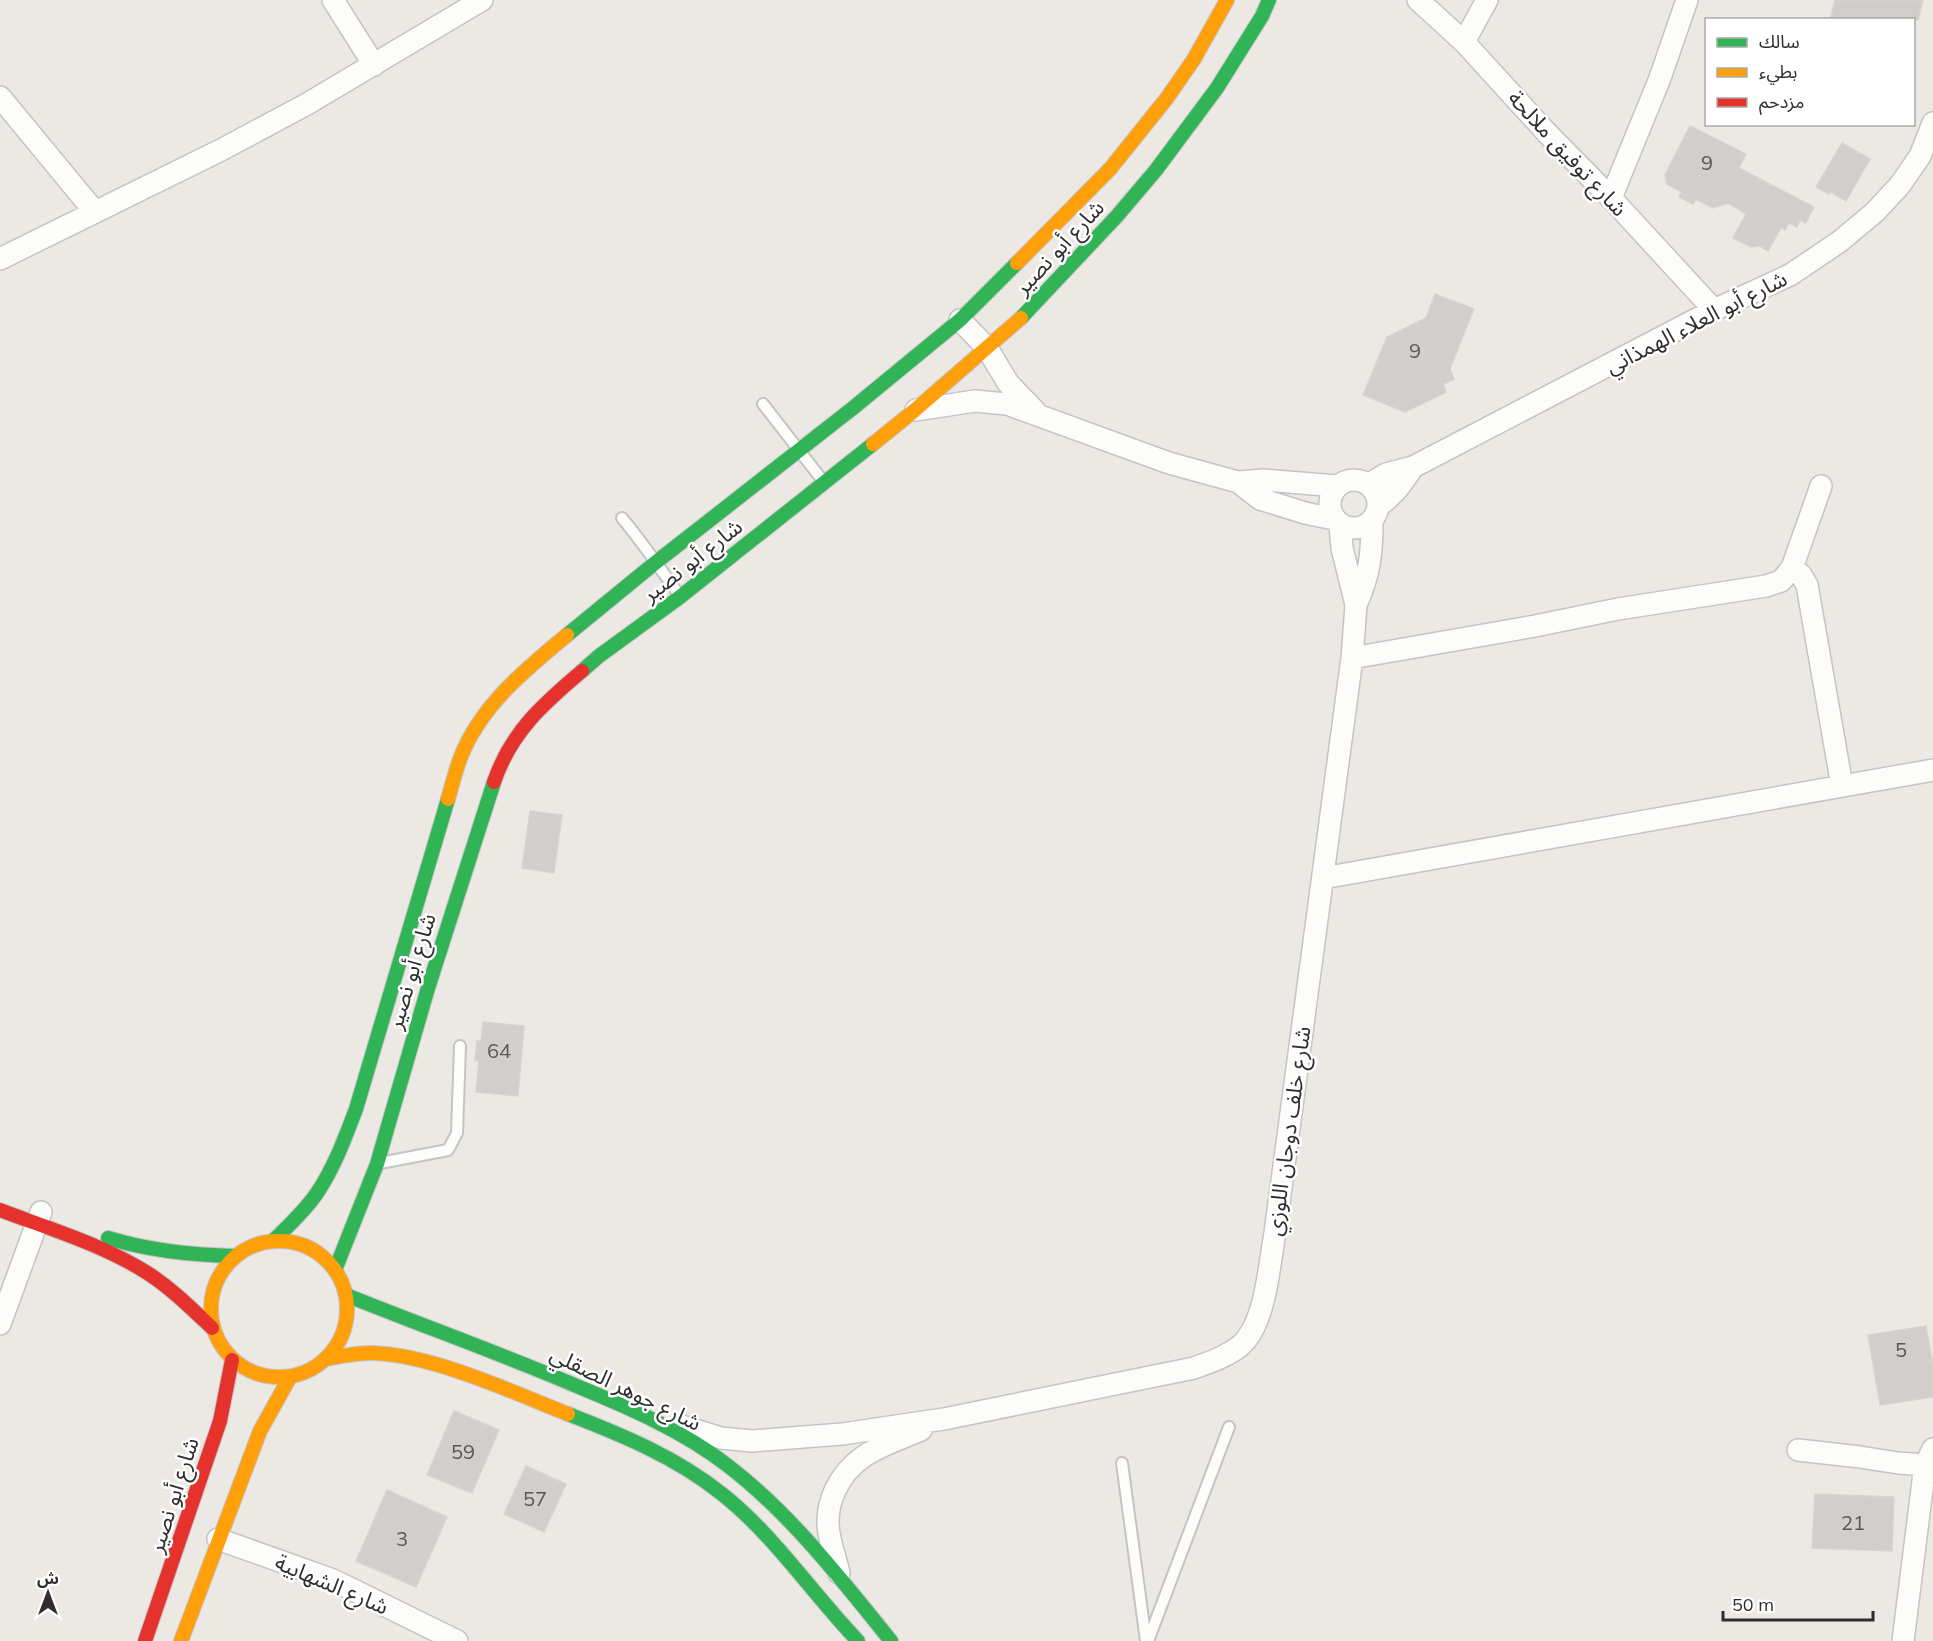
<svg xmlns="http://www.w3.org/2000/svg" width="1933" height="1641" viewBox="0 0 1933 1641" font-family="Mulish,'Noto Sans Arabic',sans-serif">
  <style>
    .building { fill: #d1cecb; stroke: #d7d4d0; stroke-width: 1.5 }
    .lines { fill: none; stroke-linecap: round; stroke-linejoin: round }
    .lane-casing { stroke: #c5c4c5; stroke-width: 14 }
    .street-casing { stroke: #c5c4c5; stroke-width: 24 }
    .fast-casing { stroke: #c5c4c5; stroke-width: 16 }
    .slow-casing { stroke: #c5c4c5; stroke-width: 16 }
    .jam-casing { stroke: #c5c4c5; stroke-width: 16 }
    .lane { stroke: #fcfcfb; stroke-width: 10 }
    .street { stroke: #fcfcfb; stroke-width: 21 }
    .fast { stroke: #30b455; stroke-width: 14 }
    .slow { stroke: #ff9f0a; stroke-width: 14 }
    .jam { stroke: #e5322d; stroke-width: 14 }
    .labels { text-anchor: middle; stroke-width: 5; stroke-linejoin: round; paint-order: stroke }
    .number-label { font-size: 20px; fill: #585857 }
    .street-label { font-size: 22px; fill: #2e2e2e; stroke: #fff }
  </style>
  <rect width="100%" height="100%" fill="#ece8e4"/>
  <path class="building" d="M1835 0H1923L1918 20H1830Z
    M1690 126 1746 154 1739 168 1814 207 1806 223 1800 220 1797 227 1789 223 1785 230 1781 228 1768 251 1760 246 1751 247 1733 238 1746 214 1728 203 1713 208 1696 199 1693 204 1679 197 1682 192 1667 184 1665 175Z
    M1842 143 1870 159 1846 201 1831 192 1829 194 1816 187Z
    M1435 294 1474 309 1450 369 1454 379 1443 384 1446 392 1405 412 1363 395 1387 337 1426 318Z
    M530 811 562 815 554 873 522 868Z
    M483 1022 524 1026 518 1096 476 1092 479 1061H475L477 1041H481Z
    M1926 1326 1933 1366V1397L1880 1405 1868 1335Z
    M454 1411 499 1430 472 1493 427 1475Z
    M526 1466 566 1484 544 1532 504 1514Z
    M387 1490 447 1517 416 1587 356 1561Z
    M1815 1494 1894 1497 1892 1551 1812 1548Z"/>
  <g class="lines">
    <defs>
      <path id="lane" d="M763 404 823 481
        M622 518C643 543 661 570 680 596
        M380 1163 448 1150 457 1133 460 1046
        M1122 1463 1146 1641
        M1148 1641 1229 1427"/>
      <path id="street" d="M333 0 374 65
        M1418 0 1464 42 1547 133 1611 198 1714 310
        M1464 42 1487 0
        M0 97 95 212
        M1611 198 1660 78 1687 0
        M0 259 221 150 307 104 482 0
        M960 320 987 348 1008 383 1035 411
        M916 410 975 401 1007 404 1169 463 1238 482 1260 499 1305 513 1334 519
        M1330 504a24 24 0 1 1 48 0a24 24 0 1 1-48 0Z
        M1238 482 1263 480 1337 486
        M1369 484 1386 474 1413 467 1714 310 1790 275 1839 242 1875 212 1900 185 1920 156 1933 123
        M1378 506C1394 496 1403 482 1413 467
        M1792 568 1801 575 1807 585 1842 786
        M1356 605C1370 573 1372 555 1372 520
        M1352 658 1535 626 1618 609 1766 586 1781 581 1792 568 1821 486
        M1323 878 1933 770
        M0 1324 41 1212
        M682 1426 721 1438 752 1441 842 1434 944 1419 1194 1368C1210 1362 1226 1357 1240 1346 1266 1324 1269 1265 1275 1233L1352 658 1356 605 1342 548 1340 525
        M1798 1450 1860 1457 1898 1463 1925 1465
        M218 1539 333 1580 457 1641
        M839 1573C836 1560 831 1546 829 1533 824 1503 839 1474 863 1457 880 1445 903 1438 921 1430
        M1903 1641 1925 1465 1933 1449"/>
      <path id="fast" d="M1021 318 1117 216 1156 170 1217 88 1262 16 1269 0
        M567 635 655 563 853 408 960 320 1017 263
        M582 671 599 656 680 597 873 444
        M108 1238C150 1251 191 1255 235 1256
        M273 1241C288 1226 305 1211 317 1193 334 1168 345 1138 356 1109L448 799
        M335 1270 377 1164 428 988 494 782
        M346 1295C423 1326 502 1354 579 1387 630 1408 683 1431 727 1465 791 1514 841 1579 891 1641
        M568 1414C622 1435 676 1457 722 1494 774 1535 812 1593 858 1641"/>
      <path id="slow" d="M1017 263 1110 169 1167 98 1194 59 1227 0
        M873 444 915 410 1021 318
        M448 799C452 786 455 772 460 759 480 706 525 670 567 635
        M211 1309a68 68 0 1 1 136 0a68 68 0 1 1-136 0Z
        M326 1359C341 1356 356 1353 371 1353 431 1354 512 1392 568 1414
        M181 1641 260 1431 290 1377"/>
      <path id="jam" d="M494 782C511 732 543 704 582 671
        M0 1210C50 1229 104 1245 149 1274 172 1289 192 1309 212 1328
        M145 1641 220 1421 232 1360"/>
    </defs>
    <use href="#lane" class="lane-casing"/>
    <use href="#street" class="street-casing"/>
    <use href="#fast" class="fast-casing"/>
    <use href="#slow" class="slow-casing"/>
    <use href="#jam" class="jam-casing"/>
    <use href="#lane" class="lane"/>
    <use href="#street" class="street"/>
    <use href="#fast" class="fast"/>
    <use href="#slow" class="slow"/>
    <use href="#jam" class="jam"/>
  </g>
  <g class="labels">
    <g class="number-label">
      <text x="1707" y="170">9</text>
      <text x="1415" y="358">9</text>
      <text x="499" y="1058">64</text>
      <text x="1901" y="1357">5</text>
      <text x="463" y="1459">59</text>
      <text x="535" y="1506">57</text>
      <text x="1853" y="1530">21</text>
      <text x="402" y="1546">3</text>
    </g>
    <g class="street-label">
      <text transform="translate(1568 153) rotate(47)" y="8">شارع توفيق ملالحة</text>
      <text transform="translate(1059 247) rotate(-47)" y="8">شارع أبو نصير</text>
      <text transform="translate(1696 322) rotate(-27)" y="8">شارع أبو العلاء الهمذاني</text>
      <text transform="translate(692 560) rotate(-38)" y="8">شارع أبو نصير</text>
      <text transform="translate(411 971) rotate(-73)" y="8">شارع أبو نصير</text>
      <text transform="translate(1288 1131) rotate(-82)" y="8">شارع خلف دوجان اللوزي</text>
      <text transform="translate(626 1388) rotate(26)" y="8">شارع جوهر الصقلي</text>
      <text transform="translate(173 1495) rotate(-72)" y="8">شارع أبو نصير</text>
      <text transform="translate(332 1584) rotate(23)" y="8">شارع الشهابية</text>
    </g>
  </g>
  <rect x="1705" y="18" width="210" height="108" fill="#ffffff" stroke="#ababab" stroke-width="1.5"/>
  <rect x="1717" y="38" width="30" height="9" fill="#30b455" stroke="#ababab" stroke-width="1.5"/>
  <text x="1759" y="48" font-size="18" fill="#2e2e2e">سالك</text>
  <rect x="1717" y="68" width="30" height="9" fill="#ff9f0a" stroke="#ababab" stroke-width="1.5"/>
  <text x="1759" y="78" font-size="18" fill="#2e2e2e">بطيء</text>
  <rect x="1717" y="98" width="30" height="9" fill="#e5322d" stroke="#ababab" stroke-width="1.5"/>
  <text x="1759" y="108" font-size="18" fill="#2e2e2e">مزدحم</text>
  <g transform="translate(48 1593)" stroke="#ffffff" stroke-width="4.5" paint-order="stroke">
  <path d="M0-4.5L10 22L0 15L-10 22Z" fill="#2e2e2e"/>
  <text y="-9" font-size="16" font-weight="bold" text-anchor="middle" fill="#2e2e2e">ش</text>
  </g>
  <path d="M1723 1611v9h150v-9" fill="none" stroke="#2e2e2e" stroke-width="3"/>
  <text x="1732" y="1611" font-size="18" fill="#2e2e2e" stroke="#ffffff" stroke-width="4.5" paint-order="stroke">50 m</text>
</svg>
